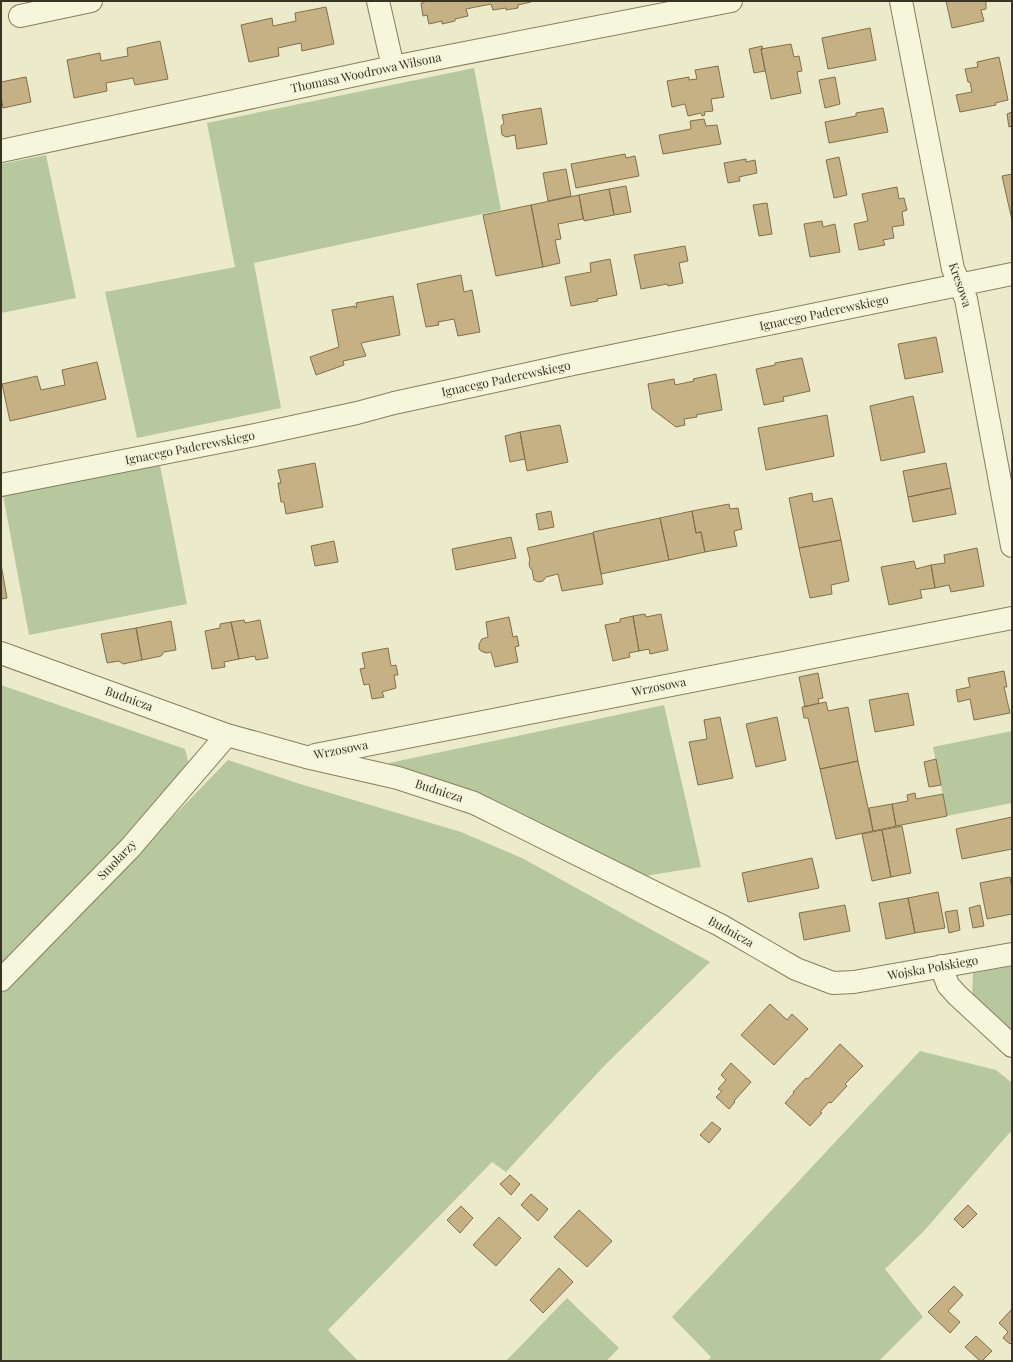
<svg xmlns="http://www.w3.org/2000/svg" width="1013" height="1362" viewBox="0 0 1013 1362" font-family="'Playfair Display',serif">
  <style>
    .green { fill: #b7c89f }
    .building { fill: #c5b184; stroke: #827048 }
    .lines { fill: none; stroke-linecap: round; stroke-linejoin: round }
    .minor-casing { stroke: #857f60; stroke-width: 24 }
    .minor { stroke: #f6f6dd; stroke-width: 22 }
    .labels { text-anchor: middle; stroke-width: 3; stroke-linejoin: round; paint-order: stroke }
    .street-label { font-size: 12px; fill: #383322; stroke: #f3f3d9 }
  </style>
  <rect width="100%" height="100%" fill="#ebeaca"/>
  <path class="green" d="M474 68 501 210 254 263 281 408 137 438 105 292 235 267 207 123Z
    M46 155 76 298 1 313V164Z
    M160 465 187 604 29 635 3 495Z
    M1 685 185 749 190 769 1 966Z
    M664 705 701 867 645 876 492 799 389 763Z
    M1012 731V803L947 816 933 747Z
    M228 760 300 784 461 832 524 859 710 962 605 1065 506 1172 492 1162 328 1330 358 1361H1V994Z
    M1012 966V1035L972 1001 973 973Z
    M920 1051 996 1070 1012 1083V1130L923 1232 885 1269 923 1317 879 1361H707L711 1357 672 1317Z
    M567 1298 619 1348 606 1361H506Z"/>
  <path class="building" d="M424 1H531V2L518 5V8L506 10V8L493 10 491 4 466 9 468 16 455 19V21L442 24V21L429 24 427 15 423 16 421 3H424Z
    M946 1H986V9L981 10 984 21 952 28Z
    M326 7 334 44 302 51 301 43 278 48 279 56 249 62 241 25 272 18 273 26 296 21 295 13Z
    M870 28 876 60 828 69 822 38Z
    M160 41 168 79 135 85 133 78 106 83 107 91 74 98 67 60 100 53 101 61 128 56 127 48Z
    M791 44 794 57 799 56 802 71 797 72 801 93 771 99 761 49Z
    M762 46 763 49H761L765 71 754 73 749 49Z
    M999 57 1008 100 995 103 996 105 960 112 956 95 972 92 970 82H968L965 69 978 67 977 62Z
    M718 66 724 97 711 99 713 111 704 112 705 115 702 116 701 113 688 116 685 104 672 107 667 81 689 77V80L697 79 695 70Z
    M26 77 31 102 3 108 1 97V82Z
    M835 77 840 104 825 108 819 80Z
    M541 108 547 144 517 149 515 135 506 137 502 135 501 126 504 123 502 115Z
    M883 108 888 132 829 143 825 122 856 116V113Z
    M1012 112V126L1009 127 1007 114Z
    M704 119 706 126 717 125 721 144 663 154 659 135 691 129 690 121Z
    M625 154 626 158 635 156 639 176 576 188 571 164Z
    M839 157 847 195 834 198 826 160Z
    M746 159V162L755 160 757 173 739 177 740 181 728 183 724 163Z
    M566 169 571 196 548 201 543 173Z
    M1012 174V220L1002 176Z
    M626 186 631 212 614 215 609 189Z
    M897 187 899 199 904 198 907 210 902 212 904 225 892 227 894 238 883 240 885 245 859 250 854 224 868 221 862 194Z
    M609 189 614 215 584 221 579 195Z
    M579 195 583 219 558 224 561 239 555 240 560 263 543 267 531 205Z
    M767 203 772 234 759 236 753 205Z
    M531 205 543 267 496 276 483 215Z
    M822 221 823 227 835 224 840 252 810 257 804 224Z
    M685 246 688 261 679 263 683 283 668 286 667 284 641 289 634 255Z
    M610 259 617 295 597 299 598 301 571 306 565 277 591 272 590 263Z
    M461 275 464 292 472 290 480 332 458 336 454 319 438 322 439 325 426 327 417 284Z
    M393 296 400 335 361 343 366 356 343 361 344 365 316 375 310 357 339 347 332 310 355 306V308L357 307 356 303Z
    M936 337 943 372 905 379 898 344Z
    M802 358 810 391 783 397 784 401 764 405 756 369 775 365V363Z
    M97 362 106 399 10 421 2 384 37 376 41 390 65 385 62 370Z
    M716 374 722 410 696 415 697 417 684 419 685 425 676 427 652 409 648 384 674 379 675 385 694 381 693 379Z
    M913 396 925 452 881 461 870 406Z
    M827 415 834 456 766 470 758 428Z
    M560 425 568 462 527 471 520 432Z
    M520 432 525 459 510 462 505 436Z
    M315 463 323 507 286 514 284 502H281L278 483H281L278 470Z
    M946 463 951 488 908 497 903 471Z
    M951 488 956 514 913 522 908 497Z
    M812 493 813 502 832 498 841 540 799 548 789 498Z
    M729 504 730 509 738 508 742 529 734 531 737 546 705 552 701 532 696 533 692 511Z
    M551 511 554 527 539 530 536 514Z
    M692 511 696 533 701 532 705 552 669 560 660 518Z
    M660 518 669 560 601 574 593 532Z
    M593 533 603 584 562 591 558 574 546 577 543 581 538 582 534 580 532 570 530 568 529 563 530 560 527 548Z
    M511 537 516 558 456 570 452 549Z
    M841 540 849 581 831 585 832 594 810 598 799 548Z
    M334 541 338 562 315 566 311 546Z
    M977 548 984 586 951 592 949 585 935 588 931 565 945 563 944 555Z
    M914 561 916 569 931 565 935 588 920 590 922 598 889 605 881 567Z
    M1 564 7 598 1 599Z
    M645 614 646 617 661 614 668 650 650 654 649 649 639 651 633 616Z
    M633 616 639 651 629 653 630 657 613 661 605 625 620 622V619Z
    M509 617 513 637 517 636 519 646 515 647 518 662 495 667 491 652 486 653 481 651 479 649V644L482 639 488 637 486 622Z
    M244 620 245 623 260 620 268 658 256 660 255 656 239 659 231 622Z
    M171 621 176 650 164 652 161 656 142 660 136 628Z
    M231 622 239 659 224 662 225 667 212 669 205 631 220 628V624Z
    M136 628 142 660 123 664 119 661 107 663 101 634Z
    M388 648 391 666 396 665 398 675H394L396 688 382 692 384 697 372 699 369 684 364 685 360 669 365 668 362 653Z
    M1004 671 1007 687H1004L1010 713 974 720 970 699 958 702 956 690 970 687 968 678Z
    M818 673 823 698 818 699 819 703 805 707 799 677Z
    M908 693 914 725 875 732 869 700Z
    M826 702 828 711 848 707 858 761 820 769 808 718H804L802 707Z
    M720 717 733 778 698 785 689 742 707 739 704 720Z
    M777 717 786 760 756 767 746 724Z
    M936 759 941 785 929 787 924 762Z
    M858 761 873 831 836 839 820 769Z
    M915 793 916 799 943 794 947 816 896 826 892 804 908 801 907 795Z
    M892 804 896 826 873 831 869 808Z
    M1012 817V849L962 859 956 829Z
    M902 826 911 873 891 877 882 830Z
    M882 830 891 877 872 881 862 834Z
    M812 858 819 888 748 902 742 873Z
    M1010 877 1012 890V914L987 919 980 883Z
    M938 892 945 928 915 933 908 898Z
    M908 898 915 933 886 939 879 903Z
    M845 905 850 931 804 940 799 913Z
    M980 905 984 926 973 928 969 908Z
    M957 910 960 930 949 933 945 912Z
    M770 1004 787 1020 792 1014 808 1029 774 1065 741 1035Z
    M840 1044 863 1066 845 1084 847 1086 831 1103 829 1102 820 1112 822 1113 810 1126 785 1103 794 1093 793 1092 806 1078 808 1079Z
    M731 1063 751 1082 734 1101 735 1102 729 1109 716 1097 722 1091 718 1089 726 1080 721 1075Z
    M712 1122 721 1129 709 1143 700 1135Z
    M510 1175 520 1184 511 1195 500 1184Z
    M531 1194 548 1209 538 1221 521 1205Z
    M968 1205 977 1214 963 1228 954 1219Z
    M461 1206 473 1218 460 1233 447 1220Z
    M579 1210 612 1241 587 1267 554 1237Z
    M499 1217 521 1238 496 1266 473 1245Z
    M559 1268 573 1282 543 1313 530 1300Z
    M954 1286 963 1295 948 1311 960 1322 950 1333 928 1312Z
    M1012 1309V1342L1010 1344 1003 1338 1008 1332 999 1323Z
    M976 1336 992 1351 983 1360 984 1361H980L965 1347Z"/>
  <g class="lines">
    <defs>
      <path id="minor" d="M378 1 393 67
        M901 1 953 269 966 299 1012 546
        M20 16 91 1
        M1 151 393 67 731 1
        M1 485 255 435 357 413 394 403 573 364 1012 274
        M1 653 227 735 306 757 398 778 474 803 720 925 796 969 833 983 854 982 1012 954
        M315 755 1012 618
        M941 966 948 985 957 995 1012 1046
        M1 980 130 848 227 735"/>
    </defs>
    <use href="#minor" class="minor-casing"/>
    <use href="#minor" class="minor"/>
  </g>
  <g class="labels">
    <g class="street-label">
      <text transform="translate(366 73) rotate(-12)" y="4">Thomasa Woodrowa Wilsona</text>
      <text transform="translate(960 285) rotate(71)" y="4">Kresowa</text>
      <text transform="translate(824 313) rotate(-12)" y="4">Ignacego Paderewskiego</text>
      <text transform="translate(506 379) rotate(-12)" y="4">Ignacego Paderewskiego</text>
      <text transform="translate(190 448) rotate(-11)" y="4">Ignacego Paderewskiego</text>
      <text transform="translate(659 687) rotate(-11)" y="4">Wrzosowa</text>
      <text transform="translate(129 699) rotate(20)" y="4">Budnicza</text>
      <text transform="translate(341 750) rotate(-11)" y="4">Wrzosowa</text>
      <text transform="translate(439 791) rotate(18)" y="4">Budnicza</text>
      <text transform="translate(117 860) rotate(-46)" y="4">Smolarzy</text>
      <text transform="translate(731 932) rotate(29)" y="4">Budnicza</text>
      <text transform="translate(933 968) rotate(-10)" y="4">Wojska Polskiego</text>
    </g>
  </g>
  <rect width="1013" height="1362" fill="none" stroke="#383322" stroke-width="4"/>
</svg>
